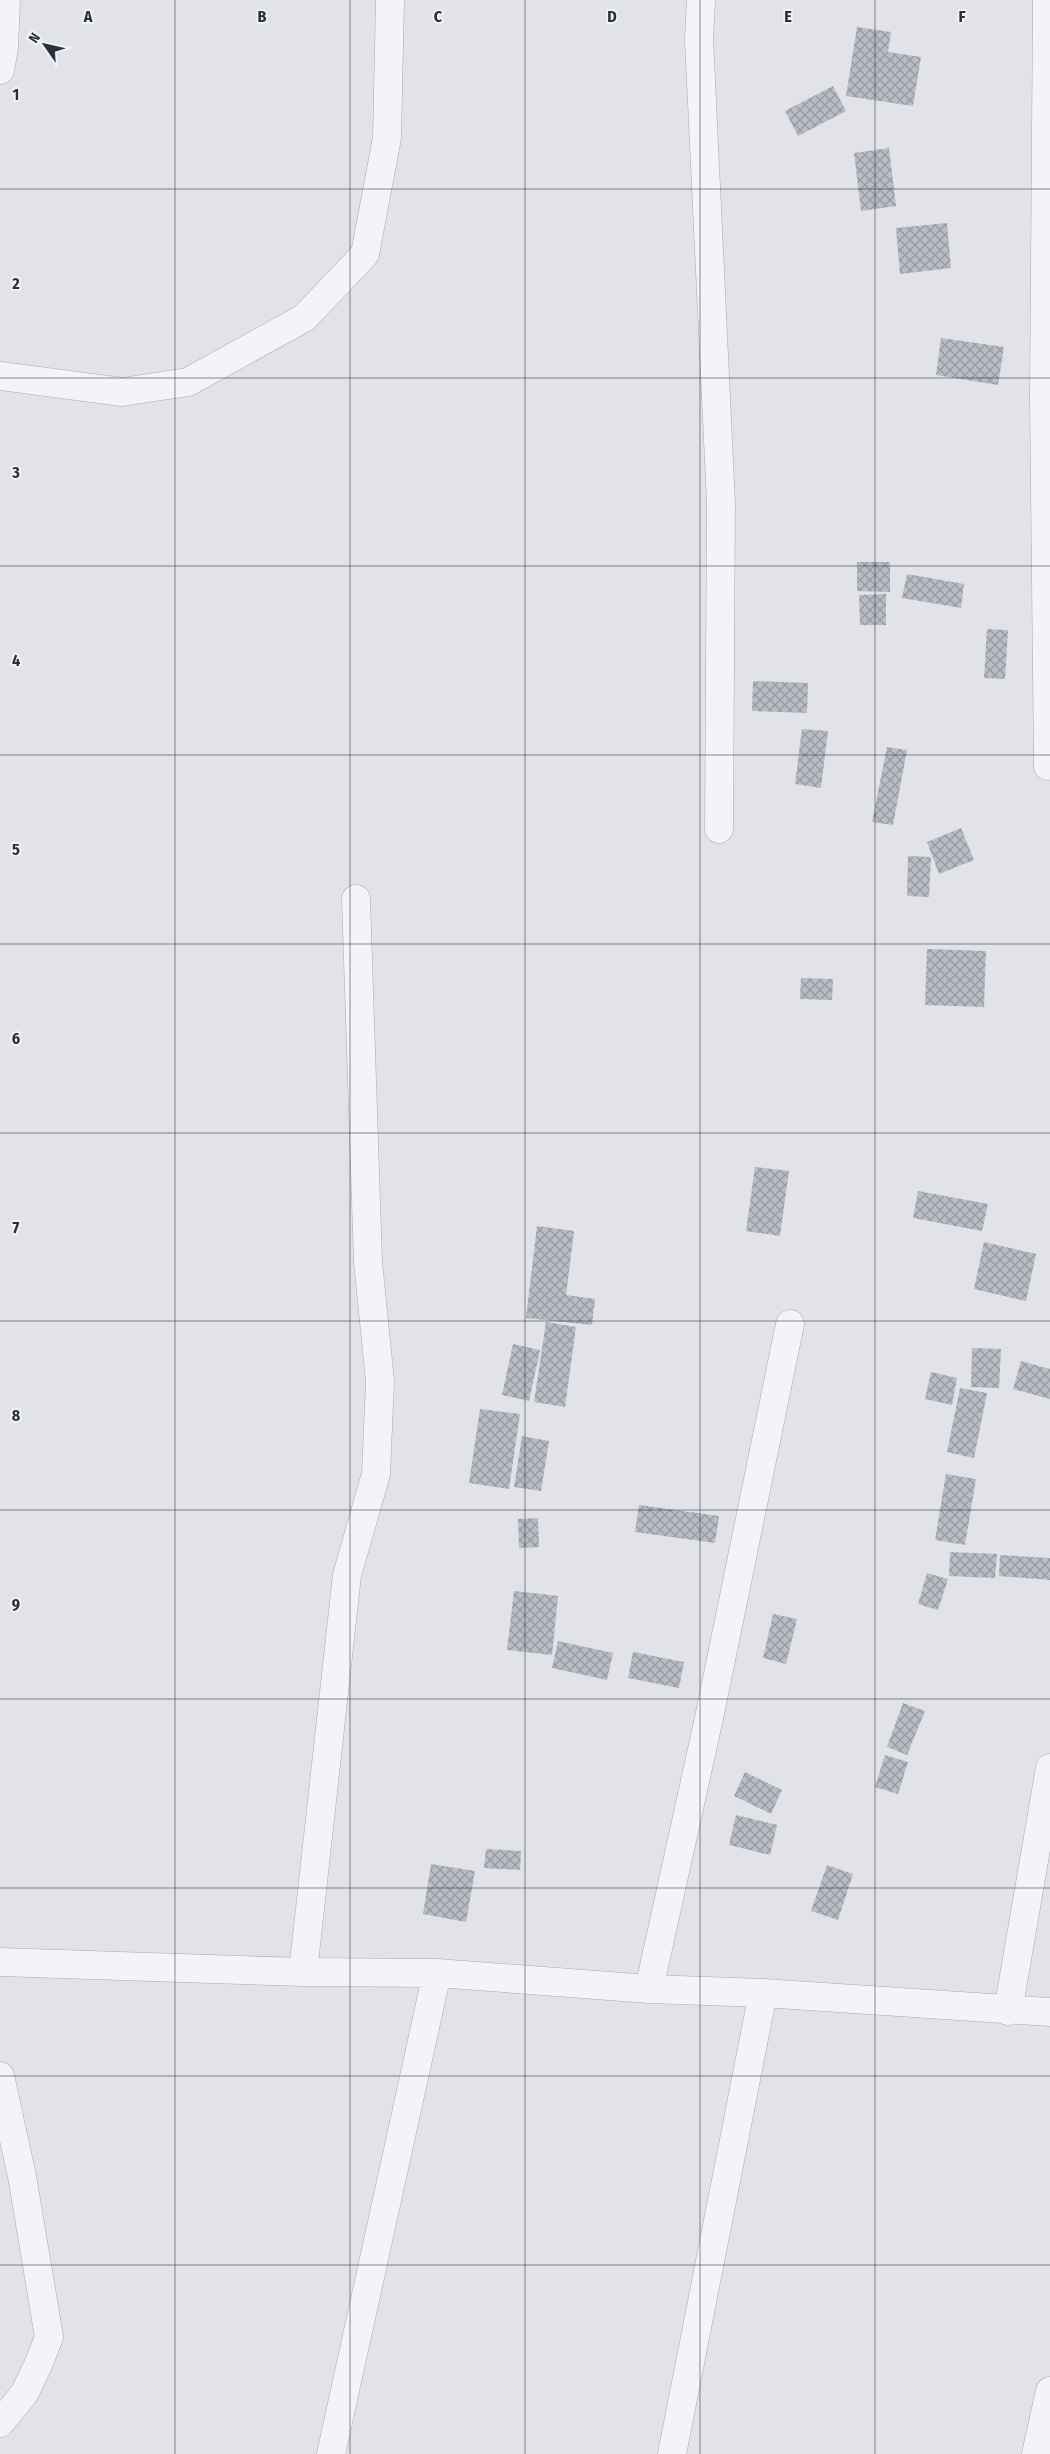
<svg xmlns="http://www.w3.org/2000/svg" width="1050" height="2454" viewBox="0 0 1050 2454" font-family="'Fira Sans Condensed',sans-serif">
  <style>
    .building { fill: url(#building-cross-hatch) }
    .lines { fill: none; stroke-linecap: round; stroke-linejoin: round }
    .street-casing { stroke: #a7aab2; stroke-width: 29 }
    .street { stroke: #f3f4f7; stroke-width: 28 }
    .grid { fill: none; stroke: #2b303e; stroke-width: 1; stroke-opacity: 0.55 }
    .grid-label { font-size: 16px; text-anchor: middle; font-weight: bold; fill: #2b303e; stroke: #f0f2f6; stroke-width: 4; stroke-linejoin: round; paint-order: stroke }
  </style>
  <defs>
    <pattern id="building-cross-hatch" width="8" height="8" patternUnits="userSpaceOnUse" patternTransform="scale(1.25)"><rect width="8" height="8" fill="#b9bcc5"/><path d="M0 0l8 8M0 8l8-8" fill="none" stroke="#9799a1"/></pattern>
  </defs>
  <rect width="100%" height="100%" fill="#e1e3e8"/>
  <path class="building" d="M857 27 891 32 888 52 921 57 913 106 846 96Z
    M833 86 846 111 798 136 785 111Z
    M889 148 896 206 861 211 854 153Z
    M947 223 951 268 900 274 896 228Z
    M941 338 1004 347 998 385 936 375Z
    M857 562H890V592L857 591Z
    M907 574 964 584 961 608 902 598Z
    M886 594V625H860L859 595Z
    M987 629 1008 630 1005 679 984 678Z
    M753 681 808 683 807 713 752 711Z
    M802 729 828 731 821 788 795 784Z
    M887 747 907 750 893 825 872 822Z
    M961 828 974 860 939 874 927 842Z
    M908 856 931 857 929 897 907 896Z
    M927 949 986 951 984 1007 925 1005Z
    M801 978 833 979 832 1000 800 999Z
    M755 1167 789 1171 780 1236 746 1231Z
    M918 1191 988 1204 982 1231 913 1218Z
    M537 1226 574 1231 566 1295 595 1299 592 1325 526 1318Z
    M984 1242 1036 1254 1026 1301 974 1289Z
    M546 1322 576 1327 565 1407 534 1402Z
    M513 1344 540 1350 529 1401 502 1395Z
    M972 1348 1001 1349 999 1388 971 1387Z
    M1021 1361 1050 1369V1399L1013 1389Z
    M931 1372 957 1378 952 1405 925 1399Z
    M960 1388 987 1393 974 1458 947 1452Z
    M480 1409 520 1414 509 1489 469 1483Z
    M522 1436 549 1441 541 1491 514 1487Z
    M946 1474 976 1479 965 1545 935 1540Z
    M639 1505 719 1516 715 1543 635 1532Z
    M538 1518 539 1547 519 1548 518 1519Z
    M950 1552 997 1554 995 1578 949 1576Z
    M1000 1555 1050 1558V1580L999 1576Z
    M927 1573 948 1579 938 1610 918 1604Z
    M514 1591 558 1596 552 1655 507 1650Z
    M773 1614 797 1619 786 1664 763 1658Z
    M558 1641 613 1653 607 1680 552 1668Z
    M633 1652 684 1662 679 1688 628 1678Z
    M903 1703 925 1711 907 1755 887 1747Z
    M885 1755 908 1762 898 1794 875 1787Z
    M745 1772 782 1790 771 1814 734 1796Z
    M736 1815 777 1825 770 1855 729 1845Z
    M486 1849 521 1851 520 1870 484 1868Z
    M431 1864 475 1871 466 1922 423 1914Z
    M827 1865 853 1874 838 1920 811 1911Z"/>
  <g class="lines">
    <defs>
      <path id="street" d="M701 0 699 39 721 503 719 829
        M1047 0 1044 397 1048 766
        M0 70 4 48 6 0
        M0 376 122 392 188 382 304 318 365 254 387 138 390 0
        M0 1962 303 1972 437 1973 649 1989 763 1993 1050 2012
        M303 1972 347 1575 376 1474 380 1381 368 1262 356 899
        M649 1989 709 1718 790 1324
        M1008 2011 1050 1768
        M0 2076 22 2176 49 2337 39 2363 24 2394 0 2423
        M331 2454 437 1973
        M672 2454 763 1993
        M1036 2454 1050 2391"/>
    </defs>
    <use href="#street" class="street-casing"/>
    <use href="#street" class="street"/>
  </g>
  <path class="grid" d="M175 0V2454M350 0V2454M525 0V2454M700 0V2454M875 0V2454M0 189H1050M0 378H1050M0 566H1050M0 755H1050M0 944H1050M0 1133H1050M0 1321H1050M0 1510H1050M0 1699H1050M0 1888H1050M0 2076H1050M0 2265H1050"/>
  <g class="grid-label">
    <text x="88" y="22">A</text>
    <text x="262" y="22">B</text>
    <text x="438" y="22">C</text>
    <text x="612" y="22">D</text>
    <text x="788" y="22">E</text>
    <text x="962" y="22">F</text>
    <text x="16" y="100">1</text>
    <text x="16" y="289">2</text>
    <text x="16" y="478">3</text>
    <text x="16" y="666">4</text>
    <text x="16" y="855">5</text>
    <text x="16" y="1044">6</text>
    <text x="16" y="1233">7</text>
    <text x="16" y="1421">8</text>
    <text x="16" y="1610">9</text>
  </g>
  <g transform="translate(45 45) rotate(304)" stroke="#f0f2f6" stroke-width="4" paint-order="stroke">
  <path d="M0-4L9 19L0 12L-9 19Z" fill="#2b303e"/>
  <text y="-8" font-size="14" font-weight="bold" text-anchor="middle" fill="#2b303e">N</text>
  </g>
</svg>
